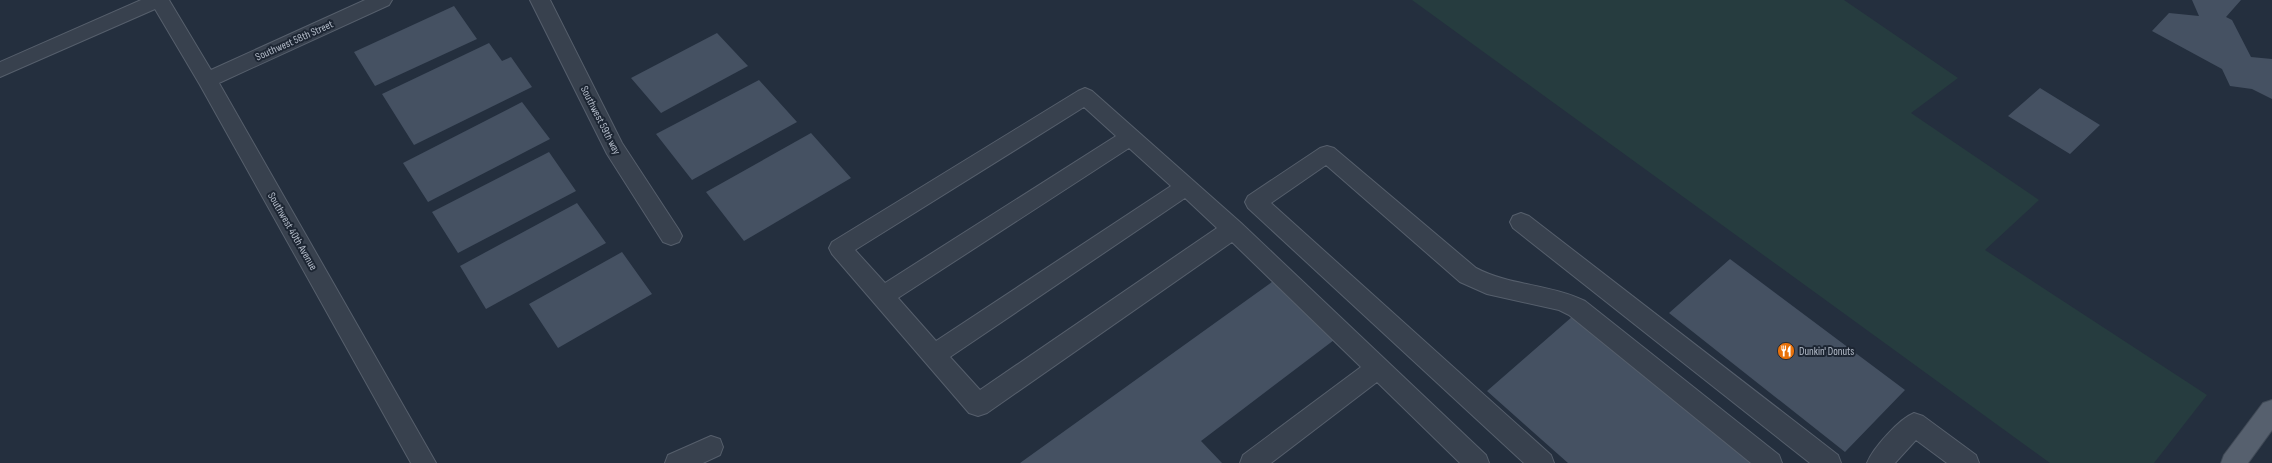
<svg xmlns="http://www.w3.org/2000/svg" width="2272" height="463" viewBox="0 0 2272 463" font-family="'Sofia Sans Condensed',sans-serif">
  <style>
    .green { fill: #263c3f }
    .building { fill: #455162 }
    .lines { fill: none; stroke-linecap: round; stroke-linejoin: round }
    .minor-casing { stroke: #565f6c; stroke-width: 2 }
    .major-casing { stroke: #414a57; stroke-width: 2 }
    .minor { fill: #38414e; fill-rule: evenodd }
    .major { fill: #56606e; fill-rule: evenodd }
    .labels { text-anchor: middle; stroke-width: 4; stroke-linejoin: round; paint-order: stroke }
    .street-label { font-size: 11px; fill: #b4bcc9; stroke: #1d2633 }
    .poi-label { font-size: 11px; fill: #b4bcc9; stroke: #1d2633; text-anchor: start }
  </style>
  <rect width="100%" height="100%" fill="#242f3e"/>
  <path class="green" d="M1412 0H1844L1958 78 1911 113 2039 200 1985 250 2207 395 2154 463H2050Z"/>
  <path class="building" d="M2192 0H2241L2226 17 2232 20 2251 57 2272 59V99L2252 89 2230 86 2222 69 2152 31 2169 13 2199 16Z
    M454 6 477 39 375 86 354 52Z
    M717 33 748 66 661 113 631 78Z
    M489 43 502 61 511 57 532 87 414 145 382 94Z
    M759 80 797 122 692 180 656 134Z
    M2040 88 2100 125 2070 154 2008 116Z
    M522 102 550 139 428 202 403 163Z
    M811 133 851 178 744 241 706 192Z
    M549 152 576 191 458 253 432 212Z
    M577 203 606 243 486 309 460 266Z
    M622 252 652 294 558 348 529 304Z
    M1730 259 1905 390 1845 452 1669 313Z
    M1276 279 1338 337 1201 441 1222 463H1020Z
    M1573 316 1755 463H1568L1487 391Z"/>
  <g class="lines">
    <defs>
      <path id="minor" d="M141 0H169L211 70 365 0H392L389 5 219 83 436 463H411L200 85 155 9 0 77V62Z
        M530 0H550L622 143 679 230 682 236 679 242 671 245 663 242 607 154Z
        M1085 88 1092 91 1241 223 1486 455 1489 463H1460L1377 382 1271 463H1240L1243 455 1361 367 1232 242 987 413 978 416 969 413 832 254 829 248 832 242 1078 91ZM1084 107 1116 136 885 283 855 250ZM1129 148 1171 186 936 341 898 298ZM1185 198 1217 228 980 390 950 357Z
        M1327 146 1334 148 1476 268C1510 286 1550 284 1585 301L1779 455 1782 463H1751L1569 315 1559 310 1487 294 1460 282 1326 165 1271 203 1551 455 1554 463H1524L1248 208 1245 202 1248 196 1320 148Z
        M1521 213 1529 216 1838 455 1841 463H1810L1513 228 1510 222 1513 216Z
        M1914 413 1923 416 1976 455 1979 463H1947L1916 440 1895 463H1867C1873 448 1899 419 1914 413Z
        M711 436 720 439 723 447 720 455 703 463H665L668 455Z"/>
      <path id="major" d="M2272 400V430L2248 463H2221L2224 455 2263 403Z"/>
    </defs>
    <use href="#minor" class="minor-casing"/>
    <use href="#major" class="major-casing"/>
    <use href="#minor" class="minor"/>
    <use href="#major" class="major"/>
  </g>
  <defs>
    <symbol id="restaurant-disc" viewBox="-11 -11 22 22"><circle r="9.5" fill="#e8710a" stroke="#1d2633"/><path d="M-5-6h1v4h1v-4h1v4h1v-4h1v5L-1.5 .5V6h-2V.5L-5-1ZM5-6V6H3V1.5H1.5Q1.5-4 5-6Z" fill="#fff"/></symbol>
  </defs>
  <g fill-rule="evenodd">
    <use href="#restaurant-disc" x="1776" y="341" width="20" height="20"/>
  </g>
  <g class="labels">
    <g class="street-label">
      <text transform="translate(294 40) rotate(-24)" y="4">Southwest 58th Street</text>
      <text transform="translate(601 120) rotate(63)" y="4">Southwest 59th way</text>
      <text transform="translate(293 231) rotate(60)" y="4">Southwest 40th Avenue</text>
    </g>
    <g class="poi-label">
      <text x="1799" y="355">Dunkin' Donuts</text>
    </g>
  </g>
</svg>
